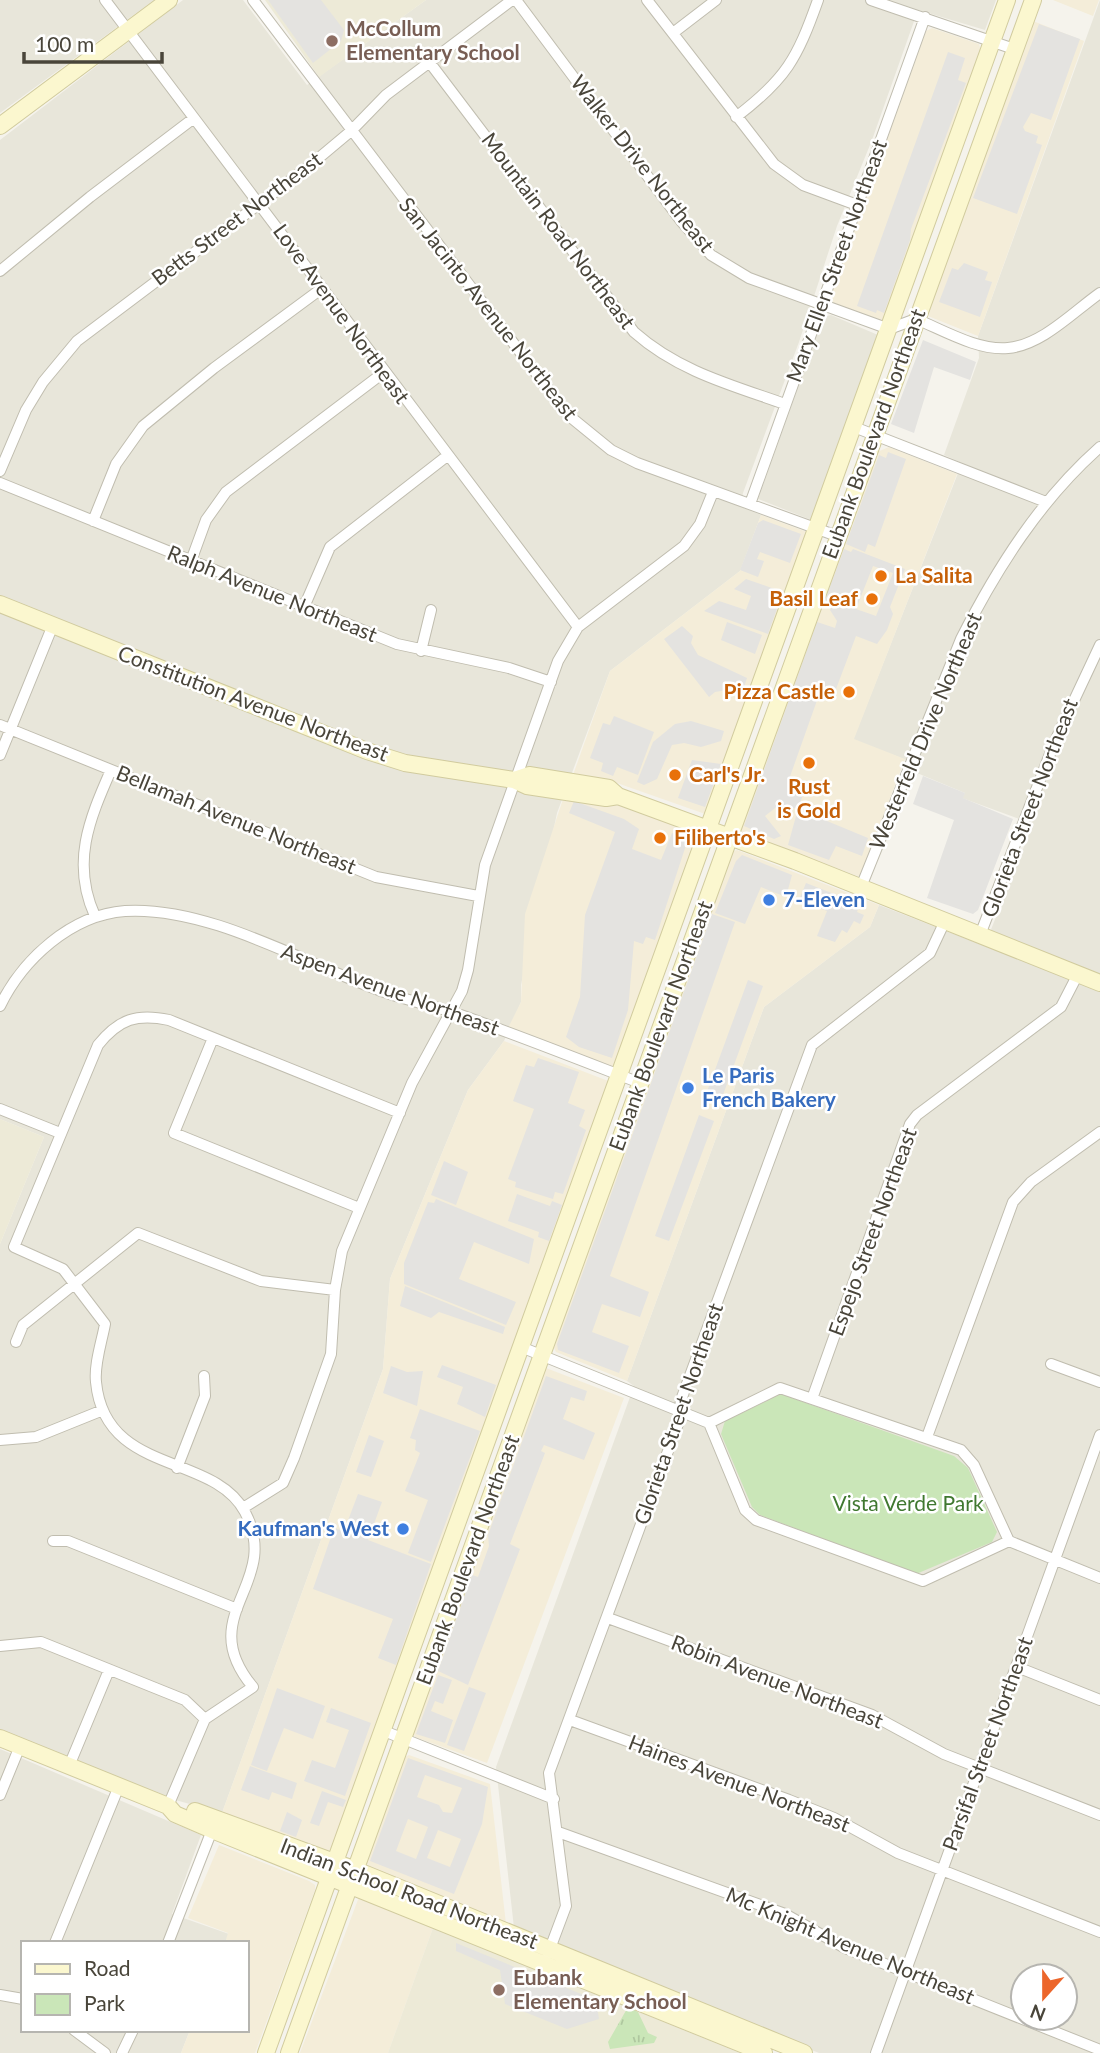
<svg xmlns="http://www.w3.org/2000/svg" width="1100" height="2053" viewBox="0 0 1100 2053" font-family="Lato,sans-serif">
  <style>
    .residential { fill: #e8e6da; fill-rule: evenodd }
    .commercial { fill: #f4edd9 }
    .education { fill: #edead7 }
    .grass { fill: url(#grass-tufts) }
    .park { fill: #cae6b8 }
    .parking { fill: #e4e3e0; fill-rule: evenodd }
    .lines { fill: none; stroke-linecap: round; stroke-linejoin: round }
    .street-casing { stroke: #c0bdaf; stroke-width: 12 }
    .secondary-casing { stroke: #d1cb9e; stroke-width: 18 }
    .street { stroke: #fff; stroke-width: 10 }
    .secondary { stroke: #fbf7cf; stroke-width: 16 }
    .education-dot { fill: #8d6e63; stroke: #fff; stroke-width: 2.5 }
    .food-dot { fill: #e8710a; stroke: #fff; stroke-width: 2.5 }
    .shop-dot { fill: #3f7fe0; stroke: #fff; stroke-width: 2.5 }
    .labels { text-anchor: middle; stroke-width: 5; stroke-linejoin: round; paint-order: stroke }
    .education-label { font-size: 21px; font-weight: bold; fill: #785e54; stroke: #fff; text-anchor: start }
    .street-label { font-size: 21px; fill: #49453a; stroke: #fff }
    .food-label { font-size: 21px; font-weight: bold; fill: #c56008; stroke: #fff; text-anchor: start }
    .shop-label { font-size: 21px; font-weight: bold; fill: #366cbe; stroke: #fff; text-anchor: start }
    .park-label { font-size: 21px; fill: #407830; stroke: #fff }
  </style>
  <defs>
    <pattern id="grass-tufts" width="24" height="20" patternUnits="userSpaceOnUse" patternTransform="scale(1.75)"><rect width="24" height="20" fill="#cae6b8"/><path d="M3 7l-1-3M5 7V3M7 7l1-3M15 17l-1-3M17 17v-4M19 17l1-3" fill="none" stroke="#afc79f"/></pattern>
  </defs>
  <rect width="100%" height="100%" fill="#f5f3ec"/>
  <path class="residential" d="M0 0H154L0 113Z
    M183 0H243L307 85 426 0H996L985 30 918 10 872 140 837 226 799 342 743 493 741 507 761 515 740 571 610 671 557 813 521 985V1002L504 1041 468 1090 390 1279 383 1369 222 1813 161 1796 0 1730V1244L44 1137 0 1119V140Z
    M1100 0V974L990 932 1033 824 962 798 965 793 917 773 920 765 853 740 962 463 944 455 979 358 978 336Z
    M831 315 878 335 814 521 758 499 823 317Z
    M879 905 1100 991V2053H819L514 1928 496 1767 634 1386 627 1381 764 1007 870 927ZM1023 1976H1065V2018H1023Z
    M0 1749 201 1835 172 1914 229 1934 225 1943H23V2030H190L181 2053H0Z"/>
  <path class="commercial" d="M1053 0H1099L1093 16Z
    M1033 21 1084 41 978 336 928 316 926 311Z
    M932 28 979 44 981 51 886 317 881 320 833 303 830 297 926 31Z
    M889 447 957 474 854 739 905 759 860 877 739 831 877 452Z
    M761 515 810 533 708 815 617 783 573 775 610 671 740 571Z
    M564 796 610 803 652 814 695 832 701 841 618 1070 508 1028 521 1002 525 914Z
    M737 850 879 905 870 927 764 1007 627 1381 556 1352 553 1346 730 852Z
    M504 1041 611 1082 334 1848 325 1853 222 1813 383 1369 390 1279 468 1090Z
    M546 1368 624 1398 487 1763 415 1737 413 1732Z
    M409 1755 490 1784 506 1924 370 1869 365 1864 403 1758Z
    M219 1845 309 1881 315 1885V1890L255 2053H181L190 2030H247V1943H225L228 1933 188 1918Z
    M359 1897 433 1928 388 2053H300Z"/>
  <path class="education" d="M265 0H426L319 77Z
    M0 1119 44 1137 0 1244Z
    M433 1928 740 2053H388Z"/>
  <path class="grass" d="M628 2007 638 2012 648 2033 657 2037 654 2043 610 2049 608 2042Z"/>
  <path class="park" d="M781 1394 954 1456 968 1468 997 1532 992 1542 916 1574 760 1515 752 1507 721 1434 725 1421Z"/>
  <path class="parking" d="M268 0H321L344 30 341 41 313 63Z
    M1039 24 1080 39 1051 120 1031 113 1023 127 1025 131 1038 136 1036 143 1042 145 1017 214 973 198Z
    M948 52 965 58 958 80 966 83 911 229 910 240 884 313 877 310 876 313 857 306Z
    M964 263 988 272 985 280 992 282 980 317 939 302 952 268 958 270Z
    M923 340 976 362 970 380 934 367 914 433 891 424Z
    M888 452 906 459 875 547 868 544 865 552 846 544 879 455 886 458Z
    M763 520 801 534 790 563 760 552 757 559 764 561 758 577 740 570 758 523Z
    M844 549 851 552 853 549 905 569 890 607 893 614 887 630 877 644 856 636 833 697 820 692 787 785 804 792 798 809 868 838 862 856 836 846 829 860 788 845 798 809 779 805 765 816 781 836 774 839 744 826 817 622 835 628 837 621 830 610 833 603 825 600ZM873 566 893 573 876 616 856 609Z
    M746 579 783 592 768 634 704 611 719 601 746 610 751 596 734 589Z
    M727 622 762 635 755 654 721 640Z
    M682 626 693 636 691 643 698 655 747 678 744 687 715 692 709 697 664 639Z
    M614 716 654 732 638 775 617 767 613 776 601 771 603 763 590 758 603 723 610 725Z
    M691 721 724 731 721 741 701 747 684 743 672 745 657 779 644 785 637 782 653 742 675 724Z
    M692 760 721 764 705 807 678 798Z
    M923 776 965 793 963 798 1013 819 978 910 973 914 927 898 954 820 913 804Z
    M574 801 624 819 639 829 632 849 661 860 672 833 688 839 655 940 646 937 643 944 634 941 628 1010 612 1058 579 1047 566 1037 580 997 585 915 615 832 569 813Z
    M742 855 792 875 786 897 761 887 745 924 715 913 736 861Z
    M806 883 860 904 857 912 864 915 860 924 854 921 847 933 842 930 835 942 817 936 827 911 799 900Z
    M712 914 735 922 610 1276 649 1292 640 1317 602 1304 592 1332 629 1346 619 1373 558 1350 557 1344Z
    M748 980 763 986 720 1103 705 1097Z
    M538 1058 579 1072 568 1103 585 1110 579 1126 586 1130 563 1194 555 1192 553 1199 515 1187 516 1182 508 1179 534 1109 513 1101 526 1065 534 1067Z
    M699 1115 714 1121 669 1241 655 1236Z
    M444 1161 468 1172 456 1205 431 1195Z
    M517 1194 550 1206 552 1201 562 1205 549 1241 538 1237 539 1232 508 1221Z
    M436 1199 534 1239 529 1264 474 1242 459 1279 516 1302 506 1325 404 1284V1263L428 1202 434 1203Z
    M405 1286 505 1327 503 1334 439 1312 431 1318 400 1306Z
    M442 1365 496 1385 485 1417 457 1404 463 1387 437 1377Z
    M391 1366 407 1372 423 1371 417 1406 383 1393Z
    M546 1376 587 1391 584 1401 571 1397 563 1419 595 1433 584 1460 544 1445 541 1451 545 1453 510 1544 520 1549 468 1685 438 1671 472 1575 478 1577 489 1546 488 1535Z
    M420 1409 480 1431 431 1562 408 1553 428 1500 405 1491 420 1453 415 1450 416 1440 410 1438Z
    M369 1435 384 1441 371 1477 356 1472Z
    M358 1494 382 1502 368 1540 431 1564 396 1665 378 1658 393 1619 313 1589 334 1528 344 1531Z
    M438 1675 452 1680 443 1704 435 1701 431 1711 453 1720 445 1743 416 1734Z
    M469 1687 486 1693 464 1751 447 1745Z
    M277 1688 325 1706 313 1739 284 1728 267 1771 251 1765Z
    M331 1708 371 1723 345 1796 304 1781 312 1760 335 1768 349 1730 326 1722Z
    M408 1758 488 1787 482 1824 454 1894 370 1861ZM425 1775 462 1788 452 1813 443 1812 439 1805 417 1797ZM408 1819 428 1827 416 1859 396 1851ZM438 1830 461 1839 450 1867 427 1858Z
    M250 1766 297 1783 292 1799 272 1792 269 1800 241 1790Z
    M322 1791 346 1800 343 1807 328 1802 319 1826 310 1823Z
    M287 1812 302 1820 296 1837 280 1831Z
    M456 1943 596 2000 599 2019 567 2029 505 2004 500 1970 456 1951Z"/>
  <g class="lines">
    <defs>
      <path id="street" d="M105 0 578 627
        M253 0 568 415 611 450 637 463 837 536
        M516 0 681 221 711 255 749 278 889 329 916 319C943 330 978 351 1008 348 1042 345 1073 312 1100 293
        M647 0 774 164 803 185 857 205
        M871 0 1014 49
        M673 33 716 0
        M430 63 634 332C678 371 731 385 785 404
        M736 117C786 79 797 59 818 0
        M0 271 90 197 194 118
        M854 427 1046 502
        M0 471 26 410 43 382 77 341 308 167 351 131 386 95 512 0
        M0 483 397 644 509 668 551 682
        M750 504 925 17
        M93 521 116 464 143 426 214 368 321 289
        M191 561 206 520 226 492 383 373
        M304 607 330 547 447 456
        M421 651 431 610
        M0 725 376 877 478 896
        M0 755 53 625
        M861 887 961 639C997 568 1040 500 1100 447
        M95 916C71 863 89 820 111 770
        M980 935 1055 741 1100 645
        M0 1006C23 959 71 915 125 911 207 906 300 961 376 989 400 999 427 1004 452 1012 515 1034 578 1059 640 1083
        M213 1038 174 1133 359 1208
        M0 1109 60 1133
        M16 1342 23 1325 138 1233 261 1281 335 1290
        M521 1347 709 1423 780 1388 961 1450 974 1465 1009 1541 1100 1578
        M1051 1364 1100 1382
        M813 1396 910 1124 917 1115 1061 1007 1078 974
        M709 1423 745 1510 756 1520 923 1581 1009 1541
        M927 1437 1013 1202 1031 1182 1100 1132
        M0 1440 36 1437 103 1410
        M177 1468 205 1396 204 1376
        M243 1508 283 1483 294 1458 331 1354 335 1290 342 1251 412 1083 462 991 468 970 485 865 558 661 578 627 684 546 700 524 713 492
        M53 1541H68L237 1609
        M608 1618 872 1715 944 1754 1100 1815
        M0 1646 41 1642 185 1700 205 1719
        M1017 1667 1100 1700
        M570 1720 789 1800 834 1818 898 1853 1100 1932
        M384 1731 554 1799
        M69 1766 109 1670
        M0 1795 20 1746
        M168 1806 205 1719 253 1687C192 1614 283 1585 245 1512 213 1452 105 1476 96 1382 94 1364 102 1341 105 1324L63 1269 14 1247 98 1045C119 1019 137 1013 169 1020L400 1113
        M558 1832 785 1914 845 1948 1100 2050
        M55 1943 119 1786
        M168 1943 214 1825
        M548 1954 566 1906 549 1773 678 1424 681 1400 812 1045 930 953 945 921
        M0 1995 23 1999
        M74 2030 105 2053
        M122 2053 133 2030
        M876 2053 1100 1435"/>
      <path id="secondary" d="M0 126 169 0
        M0 604 367 751 405 763 514 780 527 786 606 798 618 796
        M514 780 529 775 609 788 618 796 795 861 1100 983
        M0 1738 168 1806 175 1814 212 1830 764 2053
        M195 1811 356 1870 804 2053
        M266 2053 1007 0
        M289 2053 1033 0"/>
    </defs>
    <use href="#street" class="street-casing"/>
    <use href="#secondary" class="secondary-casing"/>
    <use href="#street" class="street"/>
    <use href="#secondary" class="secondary"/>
  </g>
  <g class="education-dot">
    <circle cx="332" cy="41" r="7"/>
    <circle cx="499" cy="1990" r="7"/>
  </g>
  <g class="food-dot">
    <circle cx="881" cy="576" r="7"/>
    <circle cx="872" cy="599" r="7"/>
    <circle cx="849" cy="692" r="7"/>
    <circle cx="809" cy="763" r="7"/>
    <circle cx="675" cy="775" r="7"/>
    <circle cx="660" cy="838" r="7"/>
  </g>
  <g class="shop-dot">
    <circle cx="769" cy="900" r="7"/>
    <circle cx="688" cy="1088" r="7"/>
    <circle cx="403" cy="1529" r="7"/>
  </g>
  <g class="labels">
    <g class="education-label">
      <text x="346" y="36">McCollum<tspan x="346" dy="24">Elementary School</tspan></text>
      <text x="513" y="1985">Eubank<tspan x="513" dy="24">Elementary School</tspan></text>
    </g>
    <g class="street-label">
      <text transform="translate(642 164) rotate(52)" y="7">Walker Drive Northeast</text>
      <text transform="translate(237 219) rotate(-37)" y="7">Betts Street Northeast</text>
      <text transform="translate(558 231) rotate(53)" y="7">Mountain Road Northeast</text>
      <text transform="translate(837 261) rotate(-70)" y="7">Mary Ellen Street Northeast</text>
      <text transform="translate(488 309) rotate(52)" y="7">San Jacinto Avenue Northeast</text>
      <text transform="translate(341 314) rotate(54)" y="7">Love Avenue Northeast</text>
      <text transform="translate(874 434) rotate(-70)" y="7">Eubank Boulevard Northeast</text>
      <text transform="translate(272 594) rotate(22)" y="7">Ralph Avenue Northeast</text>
      <text transform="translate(253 704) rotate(21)" y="7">Constitution Avenue Northeast</text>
      <text transform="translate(926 731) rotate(-67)" y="7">Westerfeld Drive Northeast</text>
      <text transform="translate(1030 808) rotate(-69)" y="7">Glorieta Street Northeast</text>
      <text transform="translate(236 820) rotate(22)" y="7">Bellamah Avenue Northeast</text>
      <text transform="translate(390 990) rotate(20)" y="7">Aspen Avenue Northeast</text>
      <text transform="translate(661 1026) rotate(-70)" y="7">Eubank Boulevard Northeast</text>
      <text transform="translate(873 1232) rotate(-70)" y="7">Espejo Street Northeast</text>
      <text transform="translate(679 1414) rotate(-71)" y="7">Glorieta Street Northeast</text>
      <text transform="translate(468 1560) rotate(-70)" y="7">Eubank Boulevard Northeast</text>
      <text transform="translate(777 1682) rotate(21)" y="7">Robin Avenue Northeast</text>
      <text transform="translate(988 1744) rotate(-70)" y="7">Parsifal Street Northeast</text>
      <text transform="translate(739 1784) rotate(21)" y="7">Haines Avenue Northeast</text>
      <text transform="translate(409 1894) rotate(21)" y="7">Indian School Road Northeast</text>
      <text transform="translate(850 1946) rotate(23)" y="7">Mc Knight Avenue Northeast</text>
    </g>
    <g class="food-label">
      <text x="895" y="583">La Salita</text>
      <text x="858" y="606" text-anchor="end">Basil Leaf</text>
      <text x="835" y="699" text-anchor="end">Pizza Castle</text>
      <text x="689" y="782">Carl's Jr.</text>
      <text x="809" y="794" text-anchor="middle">Rust<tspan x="809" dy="24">is Gold</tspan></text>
      <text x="674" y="845">Filiberto's</text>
    </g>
    <g class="shop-label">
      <text x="783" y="907">7-Eleven</text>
      <text x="702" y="1083">Le Paris<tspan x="702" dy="24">French Bakery</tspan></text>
      <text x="389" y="1536" text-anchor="end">Kaufman's West</text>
    </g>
    <g class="park-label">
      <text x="908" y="1511">Vista Verde Park</text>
    </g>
  </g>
  <rect x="21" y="1941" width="228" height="91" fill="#ffffff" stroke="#b6b5b0" stroke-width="2"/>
  <rect x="35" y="1964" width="35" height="10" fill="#fbf7cf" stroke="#b6b5b0" stroke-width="2"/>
  <text x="84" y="1976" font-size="21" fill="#49453a">Road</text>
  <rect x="35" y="1994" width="35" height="21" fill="#cae6b8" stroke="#b6b5b0" stroke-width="2"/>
  <text x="84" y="2011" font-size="21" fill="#49453a">Park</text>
  <g transform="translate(1044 1997) rotate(201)"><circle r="33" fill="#ffffff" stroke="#b6b5b0" stroke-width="2"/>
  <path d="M0-5L12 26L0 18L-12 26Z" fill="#ec662b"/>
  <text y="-10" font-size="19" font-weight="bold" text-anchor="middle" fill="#49453a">N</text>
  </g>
  <path d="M24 52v10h138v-10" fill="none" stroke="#49453a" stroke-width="3.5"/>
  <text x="35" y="52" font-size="21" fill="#49453a" stroke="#ffffff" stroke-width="5" paint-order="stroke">100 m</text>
</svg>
